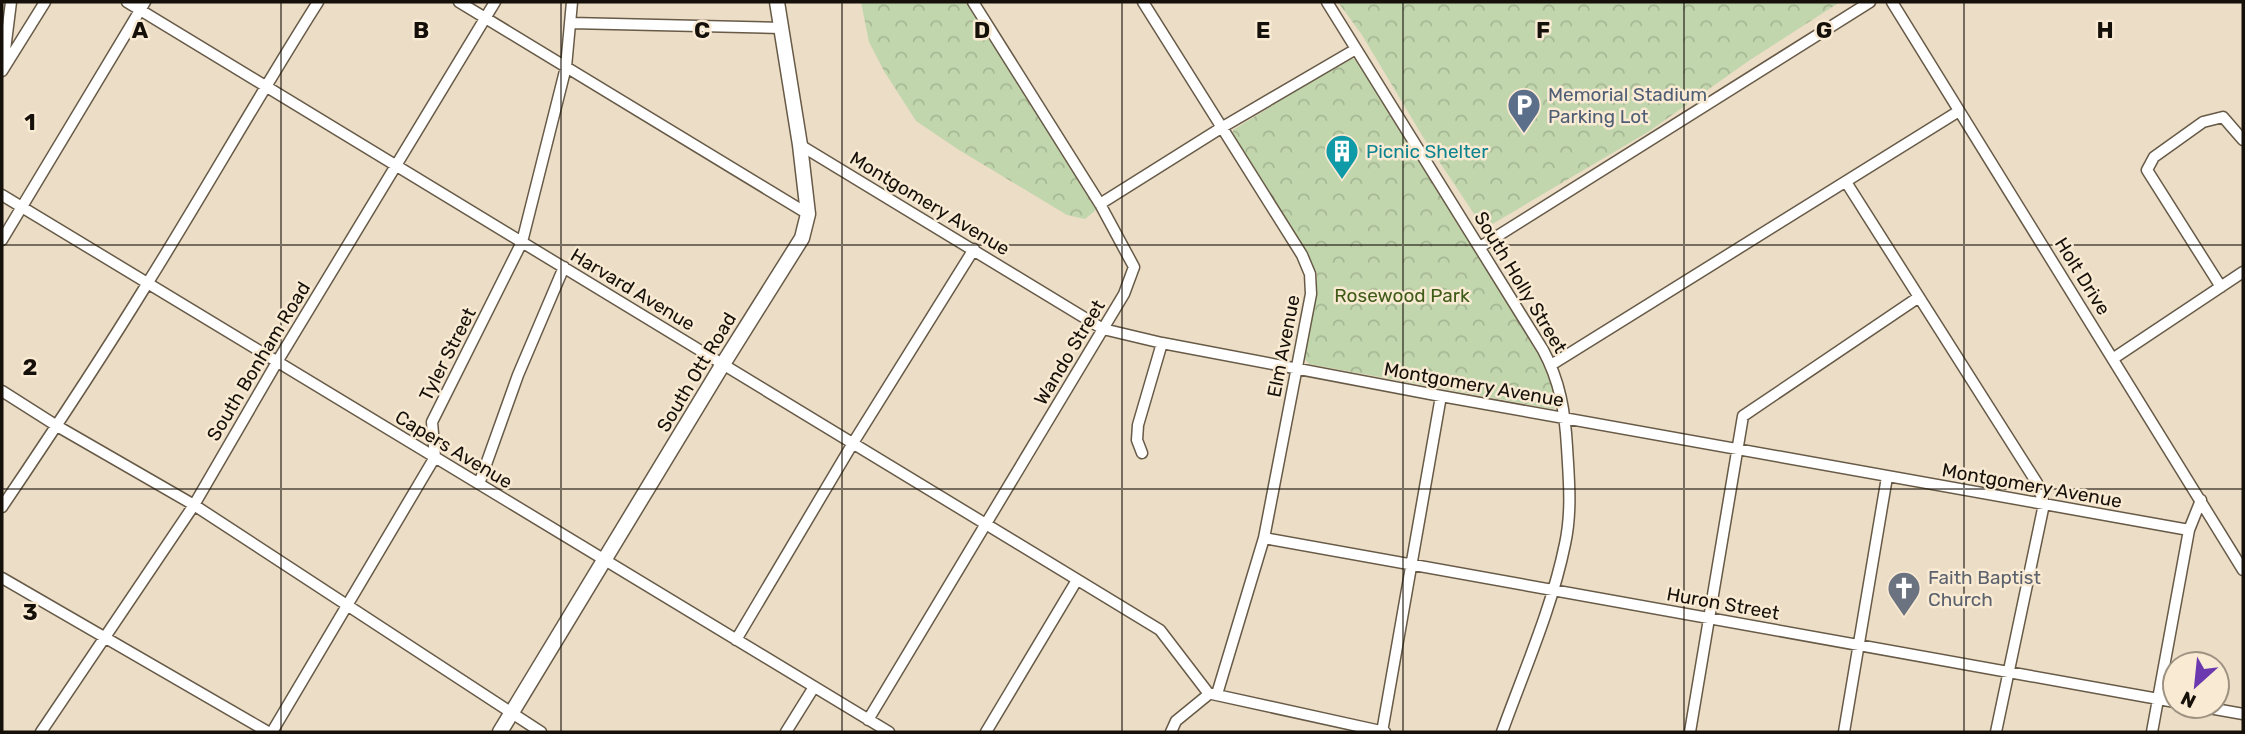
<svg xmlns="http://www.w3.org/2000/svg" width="2245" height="734" viewBox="0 0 2245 734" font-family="Rubik,sans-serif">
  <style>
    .park { fill: url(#park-crowns) }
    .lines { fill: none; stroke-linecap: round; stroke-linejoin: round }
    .minor-casing { stroke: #675a47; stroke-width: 13 }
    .tertiary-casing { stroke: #675a47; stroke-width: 17 }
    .minor { stroke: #fff; stroke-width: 10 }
    .tertiary { stroke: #fff; stroke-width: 14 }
    .grid { fill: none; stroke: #151009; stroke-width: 2; stroke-opacity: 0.55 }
    .labels { text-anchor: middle; stroke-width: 5; stroke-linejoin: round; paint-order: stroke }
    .service-label { font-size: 19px; fill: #4e5e75; stroke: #f9ead3; text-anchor: start }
    .culture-label { font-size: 19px; fill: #0d838f; stroke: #f9ead3; text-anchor: start }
    .street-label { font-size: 19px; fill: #151009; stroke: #f9ead3 }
    .park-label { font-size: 19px; fill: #3e5b17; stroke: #f9ead3 }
    .worship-label { font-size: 19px; fill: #5b616d; stroke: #f9ead3; text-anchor: start }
    .grid-label { font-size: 23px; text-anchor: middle; font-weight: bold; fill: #151009; stroke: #f9ead3; stroke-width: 5; stroke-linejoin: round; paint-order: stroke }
  </style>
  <defs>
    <pattern id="park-crowns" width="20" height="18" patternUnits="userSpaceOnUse" patternTransform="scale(1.75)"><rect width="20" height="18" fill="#c2d6ae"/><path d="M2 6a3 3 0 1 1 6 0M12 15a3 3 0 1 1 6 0" fill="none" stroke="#a6b794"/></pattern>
  </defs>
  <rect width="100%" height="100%" fill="#ebddc6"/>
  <path class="park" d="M861 2H969L1096 210 1085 219 1067 215 959 150 916 121 884 71 869 42Z
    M1338 2H1840L1750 60 1648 132 1484 229 1423 137 1362 35Z
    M1350 58 1358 60 1530 339C1541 360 1554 381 1557 405L1553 409 1309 364 1304 358 1317 291V273L1233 134V130L1345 60Z"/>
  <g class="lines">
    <defs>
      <path id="minor" d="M127 2 1160 630 1209 694
        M459 2 808 214
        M1143 2 1302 255 1310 274 1311 294 1264 538 1217 694
        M1327 2 1543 350C1560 381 1565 412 1567 447 1569 480 1572 512 1565 544 1552 608 1524 671 1502 732
        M1892 2 2243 570
        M571 23 781 28
        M3 66 11 2
        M2 71 45 2
        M800 145 1103 329 1162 343 1441 396 2189 530
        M1846 182 2037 483 2044 504 1996 732
        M2 195 889 732
        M1100 204 1221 128 1356 49
        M2 240 145 2
        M1480 247 1870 2
        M2221 287 2147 170 2154 157 2203 122 2223 117 2243 140
        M2114 358 2243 272
        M1551 365 1959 111
        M2 391 57 426 194 505 541 732
        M1142 453 1137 440 1138 425 1162 343
        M479 484 518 375 564 267
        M2 507C52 433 101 359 147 284 205 191 259 95 318 2
        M1264 538 2175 702
        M2 578 268 732
        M736 640 853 443 974 249
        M1212 694 1385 732
        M2198 706 2243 714
        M868 720 1124 294 1134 267 1100 204 973 2
        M41 732 194 505 277 362 495 2
        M272 732 435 457 432 422 522 242 566 67 572 2
        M786 732 814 687
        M986 732 1077 580
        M1171 732 1176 721 1209 694
        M1382 732 1441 396
        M1690 732 1743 416 1919 297
        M1844 732 1887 477
        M2152 732 2189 530 2201 500"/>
      <path id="tertiary" d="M500 732 723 364 802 238 808 214 800 145 777 2"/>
    </defs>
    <use href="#minor" class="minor-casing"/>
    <use href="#tertiary" class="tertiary-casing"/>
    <use href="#minor" class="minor"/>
    <use href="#tertiary" class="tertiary"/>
  </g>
  <path class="grid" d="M281 2V732M561 2V732M842 2V732M1122 2V732M1403 2V732M1684 2V732M1964 2V732M2 245H2243M2 489H2243"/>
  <defs>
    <symbol id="parking-pin" viewBox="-11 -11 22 30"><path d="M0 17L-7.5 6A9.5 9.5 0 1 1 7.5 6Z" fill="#5c6f8a" stroke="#f9ead3"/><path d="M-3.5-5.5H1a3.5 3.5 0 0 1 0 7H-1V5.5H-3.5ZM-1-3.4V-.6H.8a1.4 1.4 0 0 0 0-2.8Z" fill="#fff"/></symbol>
    <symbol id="building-pin" viewBox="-11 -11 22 30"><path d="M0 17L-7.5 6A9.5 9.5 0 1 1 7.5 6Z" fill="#0f9aa8" stroke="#f9ead3"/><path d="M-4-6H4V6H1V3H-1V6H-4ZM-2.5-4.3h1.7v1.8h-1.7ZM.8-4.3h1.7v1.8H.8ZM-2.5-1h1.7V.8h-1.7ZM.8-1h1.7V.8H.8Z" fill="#fff"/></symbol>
    <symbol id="church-pin" viewBox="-11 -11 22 30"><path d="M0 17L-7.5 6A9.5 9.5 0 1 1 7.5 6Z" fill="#6b7280" stroke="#f9ead3"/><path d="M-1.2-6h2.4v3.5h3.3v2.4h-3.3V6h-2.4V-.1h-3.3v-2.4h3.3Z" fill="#fff"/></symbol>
  </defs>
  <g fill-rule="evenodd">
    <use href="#parking-pin" x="1505" y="86" width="38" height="52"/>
    <use href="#building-pin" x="1323" y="132" width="38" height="52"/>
    <use href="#church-pin" x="1885" y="569" width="38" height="52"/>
  </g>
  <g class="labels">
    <g class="service-label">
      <text x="1548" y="101">Memorial Stadium<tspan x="1548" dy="22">Parking Lot</tspan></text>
    </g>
    <g class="culture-label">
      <text x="1366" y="158">Picnic Shelter</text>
    </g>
    <g class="street-label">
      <text transform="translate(930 203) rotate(31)" y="7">Montgomery Avenue</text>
      <text transform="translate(2083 276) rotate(58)" y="7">Holt Drive</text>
      <text transform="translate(1521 282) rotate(59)" y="7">South Holly Street</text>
      <text transform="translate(633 289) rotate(31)" y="7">Harvard Avenue</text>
      <text transform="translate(1283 346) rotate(-79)" y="7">Elm Avenue</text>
      <text transform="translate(1069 352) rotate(-59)" y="7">Wando Street</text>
      <text transform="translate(447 354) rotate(-63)" y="7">Tyler Street</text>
      <text transform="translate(258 361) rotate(-59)" y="7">South Bonham Road</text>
      <text transform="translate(696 372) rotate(-59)" y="7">South Ott Road</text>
      <text transform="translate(1474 384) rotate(10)" y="7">Montgomery Avenue</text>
      <text transform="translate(454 449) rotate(31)" y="7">Capers Avenue</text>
      <text transform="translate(2032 485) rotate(10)" y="7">Montgomery Avenue</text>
      <text transform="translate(1723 603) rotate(10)" y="7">Huron Street</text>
    </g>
    <g class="park-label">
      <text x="1402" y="302">Rosewood Park</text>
    </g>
    <g class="worship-label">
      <text x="1928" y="584">Faith Baptist<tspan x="1928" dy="22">Church</tspan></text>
    </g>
  </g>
  <g class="grid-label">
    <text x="140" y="38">A</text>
    <text x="421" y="38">B</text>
    <text x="702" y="38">C</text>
    <text x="982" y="38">D</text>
    <text x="1263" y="38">E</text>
    <text x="1543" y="38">F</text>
    <text x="1824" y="38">G</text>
    <text x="2105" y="38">H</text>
    <text x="30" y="130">1</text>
    <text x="30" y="375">2</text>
    <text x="30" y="620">3</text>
  </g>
  <rect width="2245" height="734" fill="none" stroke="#151009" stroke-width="7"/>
  <g transform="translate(2196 685) rotate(207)"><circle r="33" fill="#f9ead3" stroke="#9e9382" stroke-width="2"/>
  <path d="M0-5L12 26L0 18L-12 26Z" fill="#6c38af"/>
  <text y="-10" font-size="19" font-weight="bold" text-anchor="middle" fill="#151009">N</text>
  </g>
</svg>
